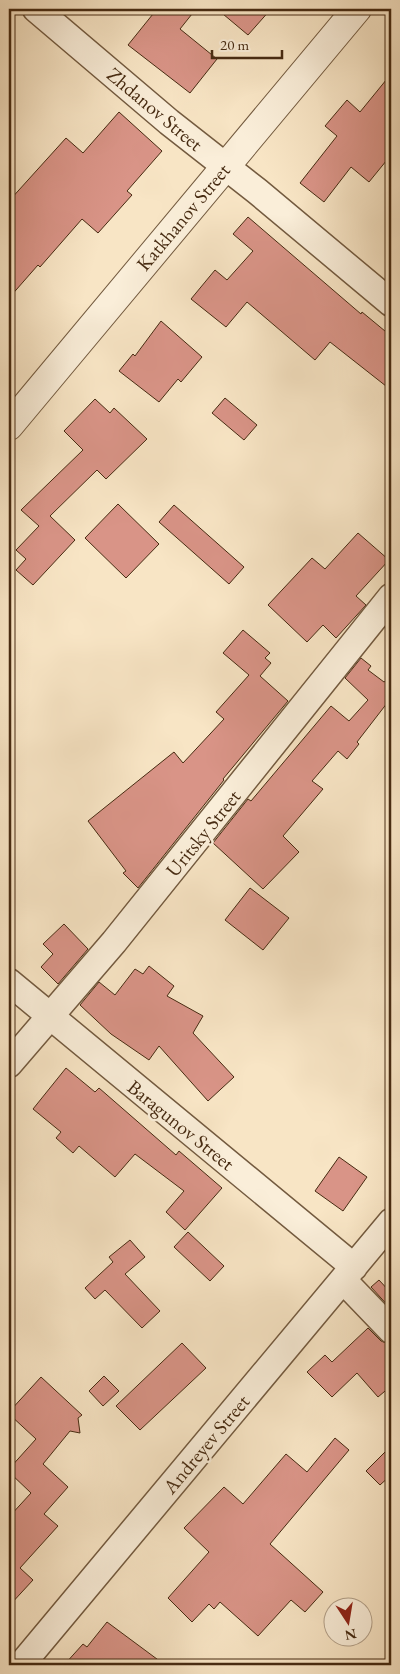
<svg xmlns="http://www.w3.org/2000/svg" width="400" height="1674" viewBox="0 0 400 1674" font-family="'EB Garamond',serif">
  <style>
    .building { fill: #d99487; stroke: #472b12 }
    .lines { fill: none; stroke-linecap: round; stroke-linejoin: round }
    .minor-casing { stroke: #735a3f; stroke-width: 29 }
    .tertiary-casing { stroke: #735a3f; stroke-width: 30 }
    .minor { stroke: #faeed9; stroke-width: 26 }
    .tertiary { stroke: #faeed9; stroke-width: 28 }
    .labels { text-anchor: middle; stroke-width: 5; stroke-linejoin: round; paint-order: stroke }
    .street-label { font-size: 20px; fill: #472b12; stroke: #faeed9 }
  </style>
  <rect width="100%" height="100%" fill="#f8e5c5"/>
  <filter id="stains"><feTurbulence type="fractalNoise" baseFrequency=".004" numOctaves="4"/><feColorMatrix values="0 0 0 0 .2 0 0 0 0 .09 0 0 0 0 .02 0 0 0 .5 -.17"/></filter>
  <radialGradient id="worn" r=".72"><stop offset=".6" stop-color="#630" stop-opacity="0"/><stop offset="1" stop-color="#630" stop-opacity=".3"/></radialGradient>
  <path class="building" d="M157 9H196L180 29 217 59 190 93 128 45Z
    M217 9H271L248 35Z
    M391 74V155L369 182 351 167 324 202 300 183 337 136 325 126 347 100 360 112Z
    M119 112 162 151 127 191 132 195 98 233 82 219 40 267 38 265 9 298V201L66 138 83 153Z
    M248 217 361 314 362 312 391 336V390L330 342 315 360 247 302 226 327 191 299 215 270 227 280 253 251 233 234Z
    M161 321 202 357 181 382 178 379 159 402 119 371 133 354 135 356Z
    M225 398 257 425 244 440 212 413Z
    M95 399 110 413 114 408 147 439 106 479 97 470 50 516 75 540 33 585 16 570 26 559 16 550 39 526 21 510 83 450 64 431Z
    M118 504 159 544 126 578 85 538Z
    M174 505 244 567 229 584 159 522Z
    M358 533 389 560 356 596 366 605 336 638 323 625 307 642 268 605 312 558 325 569Z
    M243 630 270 653 265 658 271 663 260 676 288 701 223 779 224 780 138 888 123 873 126 871 88 821 174 752 183 763 224 719 216 712 249 675 223 653Z
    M361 658 371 666 368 670 384 682 391 677V698L357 742 359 744 347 759 338 751 312 781 323 789 283 836 299 852 263 889 213 843 248 799 251 801 331 706 349 721 368 700 345 678Z
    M250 888 289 918 263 950 225 920Z
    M64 924 88 949 58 984 41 967 53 954 43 944Z
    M149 966 174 986 167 996 203 1016 193 1033 234 1077 208 1101 159 1046 149 1060 111 1034 80 1005 99 982 115 995 135 969 143 974Z
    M66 1068 95 1092 99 1088 176 1155 179 1151 222 1188 185 1230 166 1212 184 1191 135 1154 115 1177 79 1146 73 1153 56 1138 61 1132 33 1109Z
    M339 1157 367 1177 343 1211 315 1191Z
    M188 1232 224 1266 210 1281 174 1247Z
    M130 1240 145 1257 125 1274 160 1311 142 1328 105 1290 95 1299 85 1288 113 1262 109 1257Z
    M379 1280 391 1293V1309L371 1287Z
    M368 1328 381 1341 391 1345V1386L378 1397 357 1373 332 1397 307 1372 325 1355 332 1362Z
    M182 1343 206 1368 140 1430 116 1406Z
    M104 1376 119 1391 103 1406 89 1391Z
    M41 1377 82 1415 78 1418 80 1433 70 1431 43 1464 68 1487 44 1514 58 1526 20 1568 33 1580 9 1606V1517L31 1493 9 1472V1469L36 1439 9 1414V1412Z
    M335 1438 349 1450 270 1544 323 1592 305 1612 291 1600 258 1636 220 1602 214 1609 209 1604 192 1622 168 1598 209 1552 184 1528 224 1487 243 1504 286 1454 307 1472Z
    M391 1446V1475L380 1485 366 1471Z
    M107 1622 165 1665H64L83 1644 87 1647Z"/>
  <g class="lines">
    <defs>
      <path id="minor" d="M36 9 169 122 257 191 391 303
        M9 982 354 1267
        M9 1064 114 942 391 597
        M343 1280 391 1330
        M21 1665 391 1222"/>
      <path id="tertiary" d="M9 426 357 9"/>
    </defs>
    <use href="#minor" class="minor-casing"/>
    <use href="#tertiary" class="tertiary-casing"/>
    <use href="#minor" class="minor"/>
    <use href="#tertiary" class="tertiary"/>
  </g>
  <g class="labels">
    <g class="street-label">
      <text transform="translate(155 109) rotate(40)" y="7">Zhdanov Street</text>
      <text transform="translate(183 217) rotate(-50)" y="7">Katkhanov Street</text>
      <text transform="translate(203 833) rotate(-51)" y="7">Uritsky Street</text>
      <text transform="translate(181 1125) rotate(39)" y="7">Baragunov Street</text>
      <text transform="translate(206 1444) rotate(-50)" y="7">Andreyev Street</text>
    </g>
  </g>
  <rect width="400" height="1674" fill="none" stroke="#f8e5c5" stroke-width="30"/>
  <rect x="10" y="10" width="380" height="1654" fill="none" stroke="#472b12" stroke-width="2.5"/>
  <rect x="15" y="15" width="370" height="1644" fill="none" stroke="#472b12"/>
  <g transform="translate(348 1622) rotate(168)"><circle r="24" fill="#faeed9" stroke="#b2a089"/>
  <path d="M0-4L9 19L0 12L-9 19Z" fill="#8f2418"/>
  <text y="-8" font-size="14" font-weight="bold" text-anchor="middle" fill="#472b12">N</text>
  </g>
  <path d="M212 50v8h70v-8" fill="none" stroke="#472b12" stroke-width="2.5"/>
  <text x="220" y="50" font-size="15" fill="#472b12" stroke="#faeed9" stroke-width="4" paint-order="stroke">20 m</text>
  <rect width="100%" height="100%" filter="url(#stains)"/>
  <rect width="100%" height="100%" fill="url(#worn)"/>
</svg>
